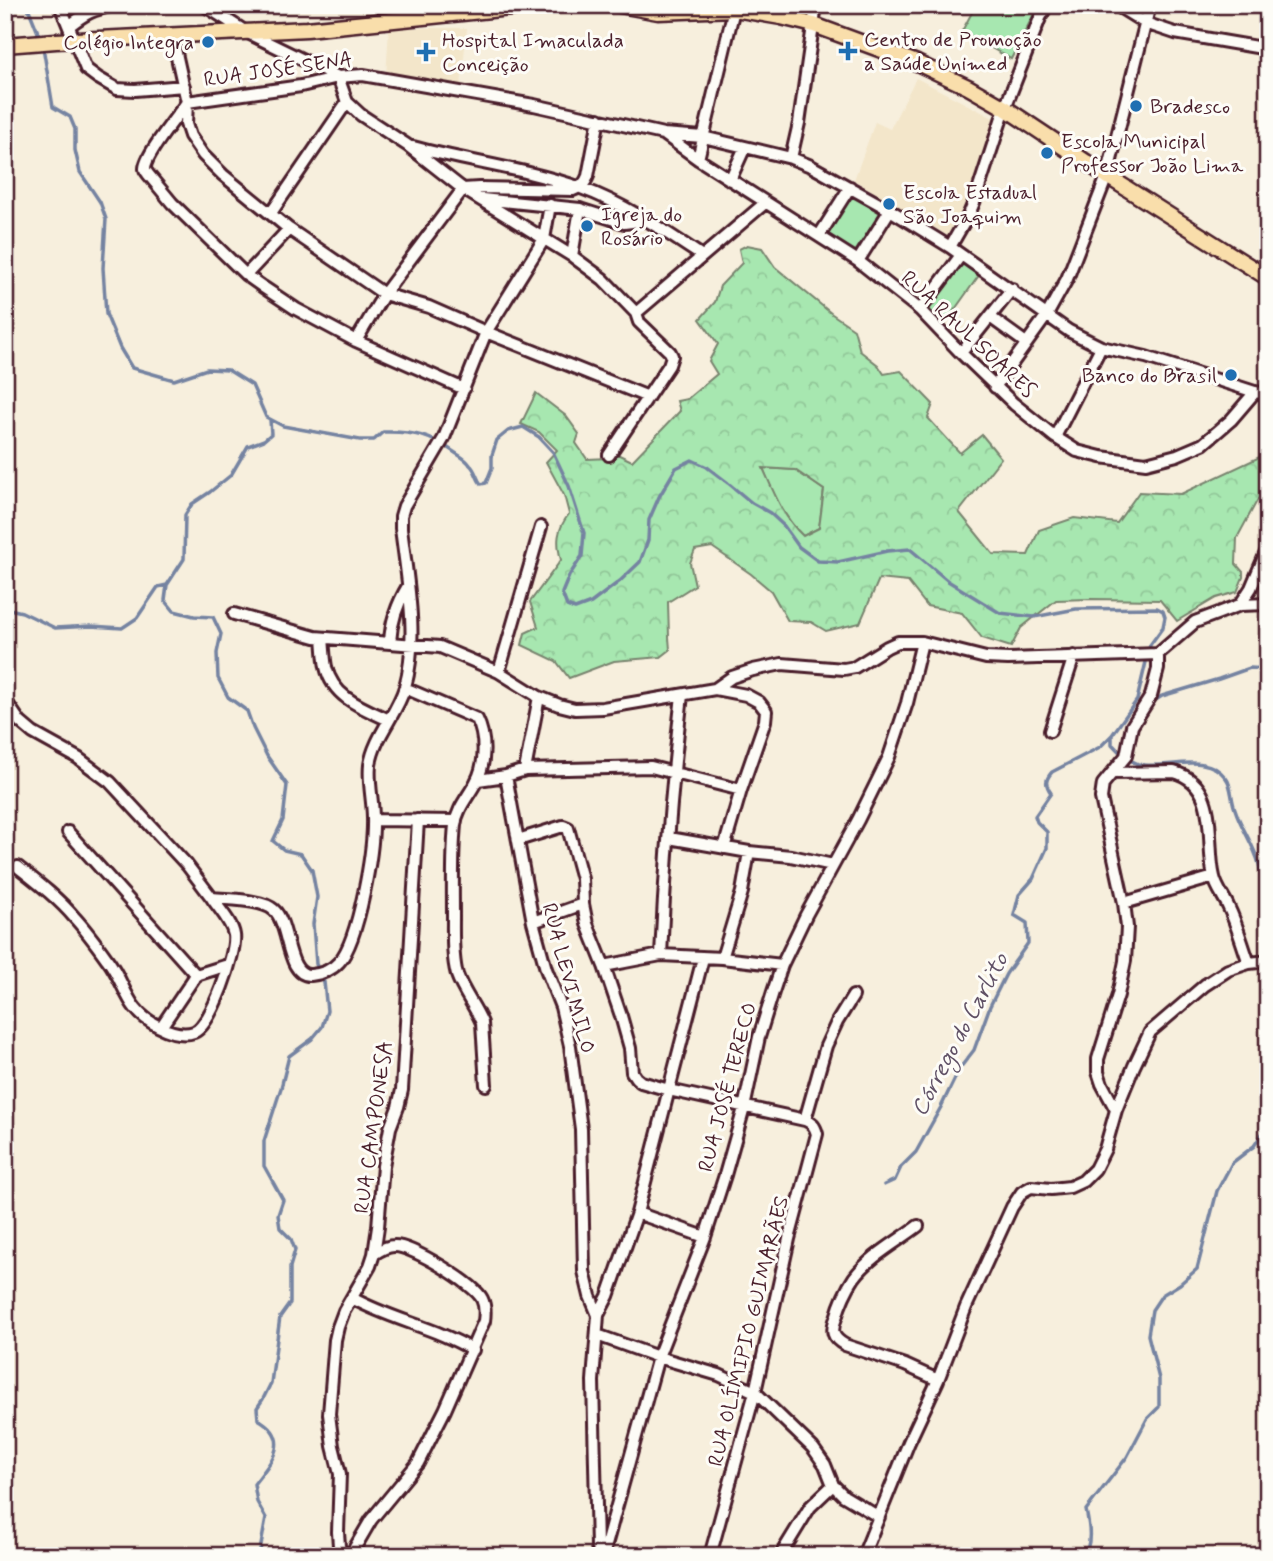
<svg xmlns="http://www.w3.org/2000/svg" width="1273" height="1561" viewBox="0 0 1273 1561" font-family="Mynerve,sans-serif">
  <style>
    .built { fill: #f3e6ca }
    .green { fill: #a7e7b0; stroke: #78836e; stroke-width: 2 }
    .forest { fill: url(#forest-crowns); stroke: #78836e; stroke-width: 2; fill-rule: evenodd }
    .lines { fill: none; stroke-linecap: round; stroke-linejoin: round }
    .stream { stroke: #7583a1; stroke-width: 3.5 }
    .minor-casing { stroke: #4a1f2b; stroke-width: 16 }
    .major-casing { stroke: #4a1f2b; stroke-width: 19 }
    .minor { stroke: #fdfcf7; stroke-width: 10 }
    .major { stroke: #f9deab; stroke-width: 14 }
    .poi-dot { fill: #1f6fb2; stroke: #fdfcf7; stroke-width: 2.5 }
    .labels { text-anchor: middle; stroke-width: 6; stroke-linejoin: round; paint-order: stroke }
    .poi-label { font-size: 21px; fill: #4a1f2b; stroke: #fdfcf7; text-anchor: start }
    .street-label { font-size: 21px; fill: #4a1f2b; stroke: #fdfcf7 }
    .water-label { font-size: 23px; font-style: italic; fill: #605166; stroke: #fdfcf7 }
  </style>
  <defs>
    <pattern id="forest-crowns" width="20" height="18" patternUnits="userSpaceOnUse" patternTransform="scale(1.75)"><rect width="20" height="18" fill="#a7e7b0"/><path d="M2 6a3 3 0 1 1 6 0M12 15a3 3 0 1 1 6 0" fill="none" stroke="#91c698"/></pattern>
  </defs>
  <rect width="100%" height="100%" fill="#f7efdd"/>
  <filter id="ink" filterUnits="userSpaceOnUse"><feTurbulence type="fractalNoise" baseFrequency=".0143" numOctaves="2"/><feDisplacementMap in="SourceGraphic" scale="14" xChannelSelector="R" yChannelSelector="G"/><feConvolveMatrix kernelMatrix="1 2 1 2 8 2 1 2 1" color-interpolation-filters="sRGB"/></filter>
  <g filter="url(#ink)">
    <path class="built" d="M389 28H467L461 86 386 77Z
      M916 78 997 120 966 210 950 237 854 180 875 122 890 129Z"/>
    <path class="green" d="M976 5 1038 6 1011 59 962 31Z
      M852 196 880 213 855 252 827 234Z
      M966 263 980 274 943 326 926 308 958 268Z
      M763 468 795 470 824 490 819 528 803 536C783 517 773 493 763 468Z"/>
    <path class="forest" d="M747 245 762 248 775 267 832 314 854 329 860 351 878 365 884 374 901 371 933 404 928 418 960 453 982 435 1001 458 959 512 993 554 1028 555 1039 530 1074 518 1117 523 1139 492 1181 494 1268 453V488L1258 499 1237 538 1236 564 1243 572V577L1237 592 1216 598 1177 621 1160 600 1090 599 1056 600 1021 628 1011 647 982 638 962 613 927 606 908 582 879 579 860 623 826 631 811 622 788 621 771 591 751 574 712 547 695 550 690 563 695 585 668 602 669 637 670 650 661 657 614 661 569 678 556 661 522 645 525 633 538 627 530 602 561 560C556 542 557 529 569 514L564 495 546 462 557 450 539 432 521 424 536 393 566 416 579 434 576 443 587 459 610 458 615 453 632 461 680 411 677 401 687 399 717 374 709 361 718 344 700 319 715 302 720 286 742 263 739 249ZM763 468 795 470 824 490 819 528 803 536C783 517 774 493 763 468Z"/>
    <g class="lines">
      <path class="stream" d="M27 5 41 40
        M43 47 53 107 70 117 75 129V150L80 172 100 202 106 219 103 268 106 314 120 348 132 368 174 380 207 369 228 370 252 385 266 417 283 426 360 440H374L383 432C414 431 432 436 457 454 462 457 467 460 470 465 476 470 476 478 481 484L486 483 492 468V455L497 440 508 431 523 427 539 437 553 452 569 486 584 533 582 556 569 576 562 593 567 606 575 609 591 603 620 581 640 562 648 540 649 520 659 497 676 468 692 460 707 467 728 483 752 503 770 513 784 526 799 547 818 561 838 562 887 551 910 549 948 581 1000 613 1034 617 1076 609 1157 608 1163 611 1165 617 1163 627 1150 645 1137 700 1112 735V744C1119 752 1127 760 1138 764 1165 771 1206 750 1226 778 1232 785 1231 800 1235 809 1241 828 1254 845 1259 864 1263 879 1259 886 1268 901
        M5 608 22 612 55 628 91 626 122 628 137 618 158 587 167 585
        M1151 703 1162 696 1219 679 1250 668 1268 669
        M884 1185 895 1180 901 1167 916 1152 941 1107 960 1068 974 1050 990 1006 1006 974 1028 943 1027 923 1014 915 1019 895 1033 879 1047 848V832L1037 822 1035 816 1051 793C1045 784 1045 780 1052 772L1100 747 1112 735
        M259 1556 266 1518 257 1502 254 1484C271 1462 293 1439 258 1419L257 1408 263 1399 271 1383 280 1317 290 1303V1267L295 1250 291 1239 280 1228 278 1215 283 1200 264 1166V1141L281 1088 289 1056 312 1039 322 1027 327 1011 324 982 316 964 313 924 317 897 312 870 301 854 284 850 273 841 283 820 287 785 267 756 253 728 247 711 228 697 218 678 217 653 221 634 213 617 194 616 174 611 165 600 167 585 184 559 185 515 192 504 210 492 231 475 248 446 264 440 271 434 270 420
        M1083 1556C1093 1544 1089 1524 1086 1510L1127 1457 1147 1419 1159 1407V1379L1148 1335 1152 1310 1162 1295 1180 1284 1197 1269 1217 1191 1232 1163 1254 1146 1268 1125"/>
      <defs>
        <path id="minor" d="M60 5 86 69 98 78 117 89 135 90 184 86
          M204 5 246 32 338 77 347 102 361 115 407 145 463 189 572 256 603 279 636 313 639 322 670 352 672 356 669 365 609 455
          M1116 5 1145 23 1175 33 1268 49
          M69 26C87 12 92 10 115 5
          M172 35 187 102 186 124 190 136 203 155 223 175 289 229 384 294 429 307 486 332 648 397
          M665 135 698 159 858 261 920 310 961 353 1014 404 1055 437 1077 451 1101 457 1146 463 1177 455 1203 444 1231 420 1255 392
          M413 147C469 162 527 169 581 188 625 204 663 230 702 256
          M791 158 799 123 816 5
          M698 159 735 5
          M730 180 745 147
          M482 199 580 209 624 223 647 220
          M271 213 347 102
          M819 236 850 187
          M950 247 969 214 975 200 1005 108 1040 18 1047 5
          M572 256 580 209
          M858 261 890 210
          M246 275 289 229
          M920 310 961 255
          M636 313 765 203
          M990 317 1026 343
          M356 341 384 294 463 189 479 188 573 190C581 187 585 184 588 176L599 119
          M961 353 1012 289
          M995 387 1047 315 1067 279 1107 176 1150 5
          M464 389 356 341 296 309 263 287 246 275 172 203 148 174C147 172 145 171 145 169 144 156 179 114 187 102L301 86 338 77 363 75 534 105 663 134 703 137 791 158 811 166 890 210 950 247 1069 331 1101 347 1146 357 1255 392 1268 394
          M1055 437 1101 347
          M1240 605 1268 604
          M234 614 315 637 440 647 499 672 539 697 559 705 575 709 603 708 715 689 732 677 753 670 782 664 844 669 855 667 887 647 898 642H922L986 658 1008 659 1158 654 1195 622 1240 605 1251 588 1268 548
          M323 638C324 647 324 657 326 667 333 698 363 708 389 720
          M390 642C391 621 397 604 408 586
          M499 672 541 527
          M405 688 477 719C486 737 486 764 476 782 469 796 457 808 455 825 452 855 453 886 453 916 453 935 452 956 457 975 463 992 475 1006 482 1023L486 1085
          M715 689 746 695 759 702 766 711 765 721 741 790 724 848
          M5 700 20 722 33 733 78 758 110 782 187 865 212 898C229 900 262 899 274 910 290 924 286 977 311 975 322 974 332 970 339 962 359 940 374 849 373 818 373 801 368 782 370 765 374 737 397 714 405 687 419 638 407 578 401 528V516L404 506 444 438 486 332 544 239 550 205
          M1050 731 1074 656
          M525 770 539 697
          M1112 773 1126 756 1132 726 1151 696 1158 669V654
          M506 776 533 922 546 969 561 1007 570 1046 581 1129 584 1271 590 1296 598 1315
          M478 780 506 776 525 770 651 767 741 790
          M374 820 456 821
          M68 832 196 975
          M669 838 749 852 791 856 833 865
          M518 840 563 826 568 828 582 879 583 904
          M18 867C37 882 58 898 74 917 86 930 97 945 107 959 127 985 125 1010 158 1026 168 1031 183 1036 194 1032 211 1026 237 952 234 935 232 922 219 909 212 898
          M1124 903 1214 877
          M533 922 583 904 587 924 604 966 621 1016 630 1048 632 1072 636 1078 641 1082 669 1090 805 1120C812 1123 815 1126 817 1134L789 1239 755 1392 710 1556
          M661 955C665 868 672 781 682 695
          M722 958 742 892 749 852
          M604 966 661 955 722 958 782 965
          M161 1027 196 975 228 965
          M1116 1110 1102 1084 1098 1072V1059L1118 995 1125 961 1127 927 1124 903 1101 798 1103 784 1112 773 1174 772C1221 785 1205 842 1214 877 1216 887 1224 897 1228 906 1237 924 1242 944 1249 963
          M805 1120 826 1046 837 1022 853 996
          M637 1213 705 1237
          M918 1226C897 1242 870 1256 854 1278 846 1290 840 1304 836 1318 831 1331 832 1338 845 1345L905 1365 938 1380
          M352 1298C391 1320 435 1327 473 1350
          M597 1335 658 1357 719 1375 755 1392 813 1448 825 1465 833 1485 844 1496 879 1517
          M343 1556 339 1546 338 1532 340 1474 333 1446 329 1414 335 1340 338 1327 344 1311 370 1266 374 1254 378 1227 383 1166 390 1128 398 1107 402 1090 418 820
          M350 1556 371 1520 418 1463 445 1410 484 1321C485 1314 485 1305 482 1299 475 1284 411 1245 394 1246 387 1246 380 1250 374 1254
          M603 1556 658 1357 705 1237 725 1175 744 1108 759 1037 773 992 782 965 806 915 858 820 889 757 907 703 922 642
          M603 1556 597 1547 593 1381 598 1315 608 1296 637 1213 703 958
          M780 1556 810 1507 833 1485
          M863 1556 909 1442 938 1380 966 1307 1012 1207 1022 1192 1031 1187 1051 1189 1070 1187 1083 1181 1095 1169 1105 1149 1116 1110 1134 1066 1150 1032 1205 985 1228 970 1249 963 1268 961"/>
        <path id="major" d="M620 5 658 12 734 9 781 17 814 25 917 63 968 87 1005 108 1107 176 1268 278
          M5 45 56 41 307 29 540 5"/>
      </defs>
      <use href="#minor" class="minor-casing"/>
      <use href="#major" class="major-casing"/>
      <use href="#minor" class="minor"/>
      <use href="#major" class="major"/>
    </g>
  </g>
  <g class="poi-dot">
    <circle cx="208" cy="42" r="7"/>
    <path d="M844.5 40.5h7v7h7v7h-7v7h-7v-7h-7v-7h7z"/>
    <path d="M422.5 41.5h7v7h7v7h-7v7h-7v-7h-7v-7h7z"/>
    <circle cx="1136" cy="106" r="7"/>
    <circle cx="1047" cy="153" r="7"/>
    <circle cx="889" cy="204" r="7"/>
    <circle cx="587" cy="226" r="7"/>
    <circle cx="1231" cy="375" r="7"/>
  </g>
  <g class="labels">
    <g class="poi-label">
      <text x="864" y="46">Centro de Promoção<tspan x="864" dy="24">a Saúde Unimed</tspan></text>
      <text x="442" y="47">Hospital Imaculada<tspan x="442" dy="24">Conceição</tspan></text>
      <text x="194" y="49" text-anchor="end">Colégio Integra</text>
      <text x="1150" y="113">Bradesco</text>
      <text x="1061" y="148">Escola Municipal<tspan x="1061" dy="24">Professor João Lima</tspan></text>
      <text x="903" y="199">Escola Estadual<tspan x="903" dy="24">São Joaquim</tspan></text>
      <text x="601" y="221">Igreja do<tspan x="601" dy="24">Rosário</tspan></text>
      <text x="1217" y="382" text-anchor="end">Banco do Brasil</text>
    </g>
    <g class="street-label">
      <text transform="translate(278 69) rotate(-8)" y="7">RUA JOSÉ SENA</text>
      <text transform="translate(969 334) rotate(43)" y="7">RUA RAUL SOARES</text>
      <text transform="translate(569 978) rotate(75)" y="7">RUA LEVI MILO</text>
      <text transform="translate(727 1087) rotate(-75)" y="7">RUA JOSÉ TERECO</text>
      <text transform="translate(373 1127) rotate(-82)" y="7">RUA CAMPONESA</text>
      <text transform="translate(748 1331) rotate(-76)" y="7">RUA OLÍMIPIO GUIMARÃES</text>
    </g>
    <g class="water-label">
      <text transform="translate(959 1034) rotate(-62)" y="8">Córrego do Carlito</text>
    </g>
  </g>
  <rect width="1273" height="1561" fill="none" stroke="#fdfcf7" stroke-width="28"/>
  <rect x="14" y="14" width="1245" height="1533" fill="none" stroke="#4a1f2b" stroke-width="2.5" filter="url(#ink)"/>
</svg>
